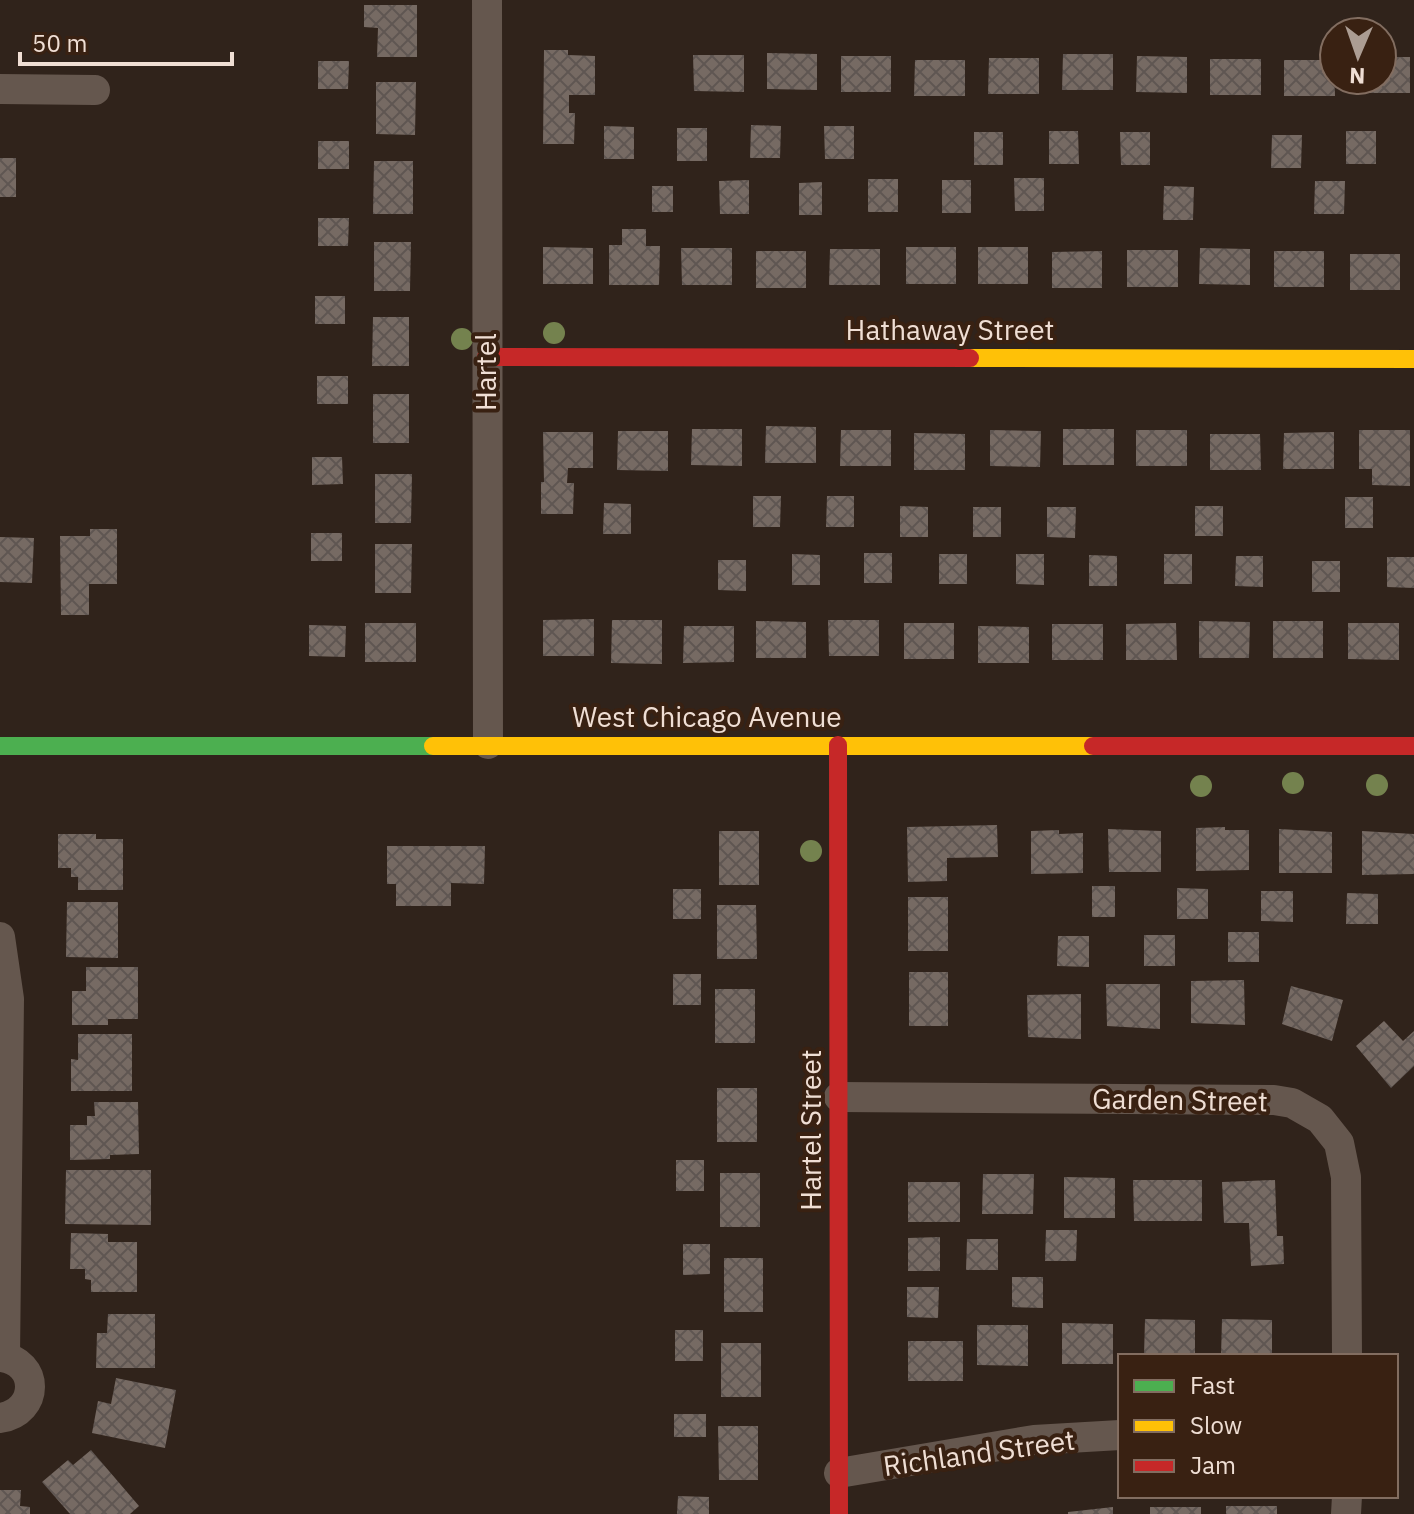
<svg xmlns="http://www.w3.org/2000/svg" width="1414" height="1514" viewBox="0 0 1414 1514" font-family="'IBM Plex Sans',sans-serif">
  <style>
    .building { fill: url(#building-cross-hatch) }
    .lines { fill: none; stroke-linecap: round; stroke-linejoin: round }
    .street { stroke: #65574e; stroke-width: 30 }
    .fast { stroke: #4caf50; stroke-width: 18 }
    .slow { stroke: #ffc107; stroke-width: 18 }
    .jam { stroke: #c62828; stroke-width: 18 }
    .tree { fill: #74824e }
    .labels { text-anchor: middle; stroke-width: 8; stroke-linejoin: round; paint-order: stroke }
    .street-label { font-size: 28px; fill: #efded4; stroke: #392112 }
  </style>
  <defs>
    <pattern id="building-cross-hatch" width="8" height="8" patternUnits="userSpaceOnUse" patternTransform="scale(2)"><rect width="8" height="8" fill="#766a63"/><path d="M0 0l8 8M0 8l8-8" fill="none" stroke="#5f5652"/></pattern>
  </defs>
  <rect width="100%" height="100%" fill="#30231b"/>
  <path class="building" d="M364 5H417V57H377L378 28 364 27Z
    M544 50H568V55L595 56V95H569V113H575L574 144H543Z
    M767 53 817 54V90L767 89Z
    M1063 54H1113V90H1062Z
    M693 55H744V92L694 91Z
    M841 56H891V92H841Z
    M1137 56 1187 57V93L1136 92Z
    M1382 57H1410V93H1359V80H1382Z
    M989 58H1039V94H988Z
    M1210 59H1261V95H1210Z
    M915 60H965V96H914Z
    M1284 60H1334L1335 96H1284Z
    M318 61H349L348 89H318Z
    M376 82H416L415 135 376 134Z
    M751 125 781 126 780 158H750Z
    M604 126 634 127V159H604Z
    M824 126H854V159H825Z
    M677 128H707V161H677Z
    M1049 131H1078L1079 164H1049Z
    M1346 131H1376V164H1346Z
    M974 132H1003V165H974Z
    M1120 132H1150V165H1121Z
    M1272 135H1302L1301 168H1271Z
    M318 141H349V169H318Z
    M0 158H16V197H0Z
    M374 161H413V214H373Z
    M1014 178H1044V211H1015Z
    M868 179H898V212H868Z
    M749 180V214H720L719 181Z
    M942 180H971V213H942Z
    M1315 181H1345L1344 214H1314Z
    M822 182V215H799V183Z
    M652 186H673V212H652Z
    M1164 186 1194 187 1193 220H1163Z
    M318 218H349L348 246H318Z
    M622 229H646V246H660L659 285H609V245H622Z
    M374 242H411L410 291H374Z
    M543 247 593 248V284H543Z
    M906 247H956V284H906Z
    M978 247H1028V284H978Z
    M681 248H732V285H682Z
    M1200 248 1250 249V285L1199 284Z
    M830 249H880V285H829Z
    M1127 250H1178V287H1127Z
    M756 251H806V288H756Z
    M1102 251V288H1052V252Z
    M1274 251H1324V287H1274Z
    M1350 254H1400V290H1350Z
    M315 296H345V324H315Z
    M373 317H409V366H372Z
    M317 376H348V404H317Z
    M373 394H409V443H373Z
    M766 426 816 427V463H765Z
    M692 429H742V466L691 465Z
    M1063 429H1114V465H1063Z
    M841 430H891V466H840Z
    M990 430 1041 431 1040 467 990 466Z
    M1136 430H1187V466H1136Z
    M1359 430H1410V486L1372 485V469H1359Z
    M618 431H668V471L617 470Z
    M543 432H593V468H568L567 483H574L573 514H541V482H544Z
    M1334 432V469H1283L1284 433Z
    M914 433 965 434V470H914Z
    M1210 434H1260L1261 470H1210Z
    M312 457H342L343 484 312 485Z
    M375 474H412L411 523H375Z
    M753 496H781L780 527H753Z
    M827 496H854V527H826Z
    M1345 497H1373V528H1345Z
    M604 503 631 504V534H603Z
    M900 506 928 507V537H900Z
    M1195 506H1223V536H1195Z
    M973 507H1001V537H973Z
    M1047 507H1076L1075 538 1047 537Z
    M90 529H117V584H89V615H61L60 536H90Z
    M311 533H342V561H311Z
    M0 537 34 538 32 583 0 582Z
    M375 544H412L411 593H375Z
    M864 553H892V583H864Z
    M792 554 820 555V585H792Z
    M939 554H967V584H939Z
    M1016 554H1044V585L1016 584Z
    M1164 554H1192V584H1164Z
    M1089 555 1117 556V586H1089Z
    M1236 556H1263V587L1235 586Z
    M1387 557H1414V588L1387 587Z
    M718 560H746V591L718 590Z
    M1312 561H1340V592H1312Z
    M594 619V656H543V620Z
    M612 620H662V664L611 663Z
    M828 620H879V656H829Z
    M756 621 806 622V658H756Z
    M1199 621 1250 622 1249 658H1199Z
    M1273 621H1323V658H1273Z
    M365 623H416V662H365Z
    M904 623H954V659H904Z
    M1176 623 1177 660H1126V624Z
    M1348 623H1399V660L1348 659Z
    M1052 624H1103V660H1052Z
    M309 625 346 626 345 657 309 656Z
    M684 626H734V662L683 663Z
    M978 626 1029 627V663H978Z
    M997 825 998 857 947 858V881L908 882 907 827Z
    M1225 827V830H1249V870L1196 871V828Z
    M1108 829 1161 831V872H1109Z
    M1279 829 1332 832V873H1279Z
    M1059 830V834L1083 833V873L1031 874V831Z
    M719 831H759V885H719Z
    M1362 831 1414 834V874L1362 875Z
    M58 834H96V839H123V890H78V877H71V868H58Z
    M387 846H485L484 884 451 883V906H396V884H387Z
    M1092 886H1115V917H1092Z
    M1177 888 1208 889V919H1177Z
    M673 889H701V919H673Z
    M1261 891H1293V922L1261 921Z
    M1347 893 1378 894V924H1346Z
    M908 897H948V951H908Z
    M67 902H118V958L66 957Z
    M717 905H756L757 959H717Z
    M1228 932H1259V962H1228Z
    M1144 935H1175V966H1144Z
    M1058 936H1089V967L1057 966Z
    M86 967H138V1019H108V1025H72V991H86Z
    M909 972H948V1026H909Z
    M673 974H701V1005H673Z
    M1244 980 1245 1025 1191 1023V981Z
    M1106 984H1160V1029L1107 1026Z
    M1291 986 1343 1000 1332 1041 1282 1024Z
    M715 989H755V1043H715Z
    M1081 994V1039L1028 1037 1027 995Z
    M1384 1021 1403 1041 1414 1031V1066L1391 1088 1356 1046Z
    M78 1034H132V1091H71V1059L78 1060Z
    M717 1088H757V1142H717Z
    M94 1102H138L139 1154 110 1155V1159L70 1160V1125H87V1116H95Z
    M676 1160H704V1191H676Z
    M66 1170H151V1225L65 1224Z
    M720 1173H760V1227H720Z
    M983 1174H1034L1033 1214H982Z
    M1064 1177 1115 1178V1218H1064Z
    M1133 1180H1202V1221H1134Z
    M1275 1180 1277 1236H1283L1284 1264 1251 1266 1249 1223H1224L1222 1182Z
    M908 1182H960V1222H908Z
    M1046 1230H1077L1076 1261H1045Z
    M71 1233 108 1234V1242H137V1292H91V1280L85 1279V1269H70Z
    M940 1237V1271H908V1238Z
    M967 1239H998V1270H966Z
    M683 1244H710V1274L683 1275Z
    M724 1258H763V1312H724Z
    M1012 1277H1043V1308L1012 1307Z
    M907 1287H939L938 1318 907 1317Z
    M108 1314H155V1368H96L97 1333H107Z
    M1145 1319 1195 1320V1356H1144Z
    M1222 1319 1272 1320V1356H1221Z
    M1062 1323 1113 1324V1364H1062Z
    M977 1325H1028V1366L977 1365Z
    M675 1330H703V1361H675Z
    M908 1341H963V1381H908Z
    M721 1343H761V1397H721Z
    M116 1378 176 1390 165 1448 92 1433 98 1401 111 1404Z
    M674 1414H706V1437H674Z
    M718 1426H758V1480H719Z
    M91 1450 139 1506 130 1514H70L42 1482 68 1460 73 1465Z
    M0 1490H21L20 1506 30 1507V1514H0Z
    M678 1496 709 1497V1514H677Z
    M1226 1506H1277V1514H1226Z
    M1113 1507V1514H1068V1512Z
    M1150 1507H1201V1514H1150Z"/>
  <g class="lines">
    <path class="street" d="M487 0 488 744
      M0 89 95 90
      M0 937 9 999 5 1357
      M839 1097 1274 1100 1292 1103 1320 1119 1339 1143 1346 1177 1347 1356
      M0 1357C40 1361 40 1412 0 1418
      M839 1473 1034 1440 1120 1435
      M1346 1514 1347 1496"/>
    <path class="fast" d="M0 746H433"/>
    <path class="slow" d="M970 358 1414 359
      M433 746H1093"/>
    <path class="jam" d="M486 357 970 358
      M838 745 839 1514
      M1093 746H1414"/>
  </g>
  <g class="tree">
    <circle cx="554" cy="333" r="11"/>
    <circle cx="462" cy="339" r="11"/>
    <circle cx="1293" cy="783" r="11"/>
    <circle cx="1377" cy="785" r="11"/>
    <circle cx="1201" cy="786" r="11"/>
    <circle cx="811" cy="851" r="11"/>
  </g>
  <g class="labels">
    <g class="street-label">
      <text x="950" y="340">Hathaway Street</text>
      <text transform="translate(486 372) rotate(-90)" y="10">Hartel</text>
      <text x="707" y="727">West Chicago Avenue</text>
      <text transform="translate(1180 1100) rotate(1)" y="10">Garden Street</text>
      <text transform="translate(811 1130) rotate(-90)" y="10">Hartel Street</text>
      <text transform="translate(979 1453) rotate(-8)" y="10">Richland Street</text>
    </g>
  </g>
  <rect x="1118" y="1354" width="280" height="144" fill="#392112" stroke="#826d60" stroke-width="2"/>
  <rect x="1134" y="1380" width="40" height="12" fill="#4caf50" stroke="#826d60" stroke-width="2"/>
  <text x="1190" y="1394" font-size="24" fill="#efded4">Fast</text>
  <rect x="1134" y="1420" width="40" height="12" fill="#ffc107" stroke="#826d60" stroke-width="2"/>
  <text x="1190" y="1434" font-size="24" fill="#efded4">Slow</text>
  <rect x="1134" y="1460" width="40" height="12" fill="#c62828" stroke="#826d60" stroke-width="2"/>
  <text x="1190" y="1474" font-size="24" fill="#efded4">Jam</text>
  <g transform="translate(1358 56) rotate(182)"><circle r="38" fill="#392112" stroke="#826d60" stroke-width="2"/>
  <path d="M0-6L14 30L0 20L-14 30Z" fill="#ac9d93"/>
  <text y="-12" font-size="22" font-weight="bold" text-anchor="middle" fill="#efded4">N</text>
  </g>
  <path d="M20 52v12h212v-12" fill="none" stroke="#efded4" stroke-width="4"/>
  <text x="32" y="52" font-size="24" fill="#efded4" stroke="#392112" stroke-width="6" paint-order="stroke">50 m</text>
</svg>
